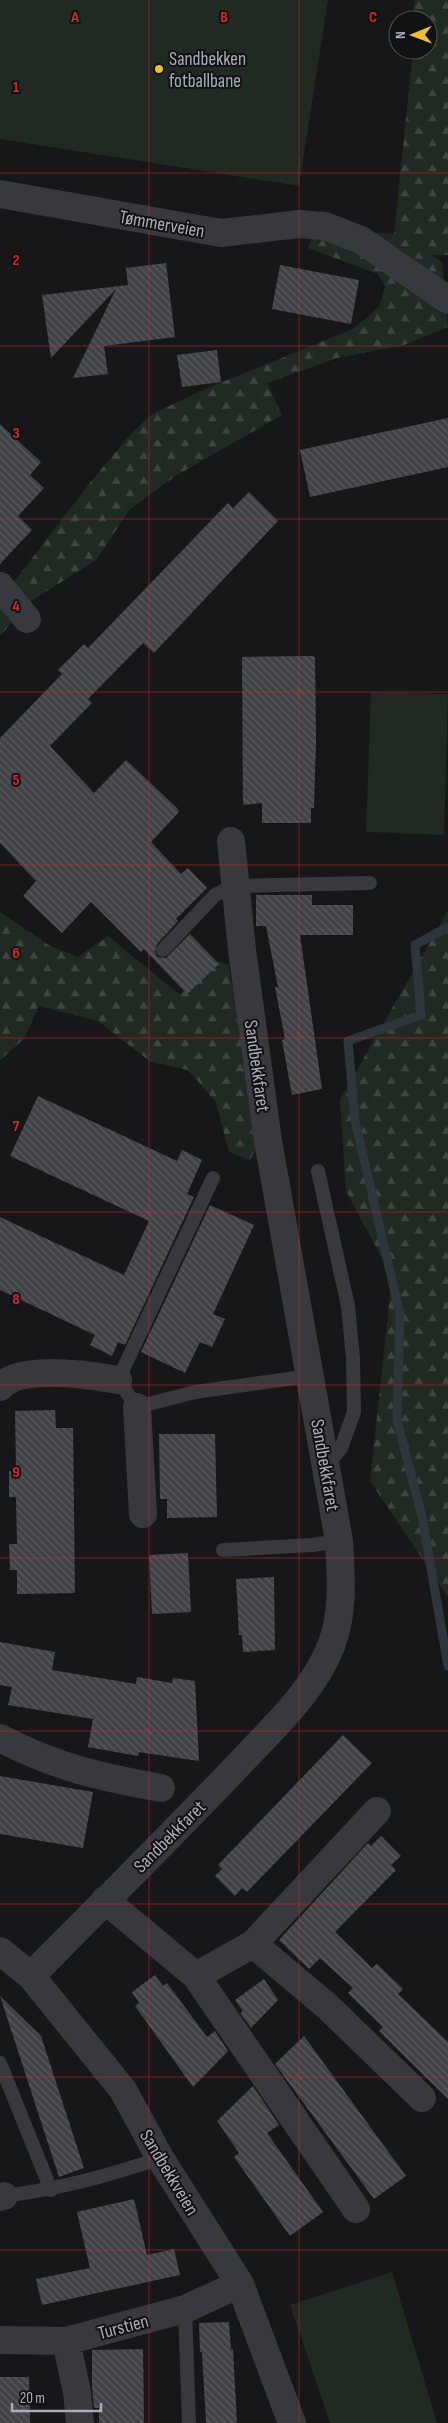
<svg xmlns="http://www.w3.org/2000/svg" width="448" height="2423" viewBox="0 0 448 2423" font-family="'Sofia Sans Condensed',sans-serif">
  <style>
    .green { fill: #212923 }
    .forest { fill: url(#forest-firs) }
    .lines { fill: none; stroke-linecap: round; stroke-linejoin: round }
    .stream { stroke: #2d353d; stroke-width: 9 }
    .building { fill: url(#building-back-hatch) }
    .service { stroke: #38393e; stroke-width: 14 }
    .minor { stroke: #38393e; stroke-width: 28 }
    .grid { fill: none; stroke: #d62828; stroke-width: 1; stroke-opacity: 0.55 }
    .poi-dot { fill: #eebd3a; stroke: #121214; stroke-width: 2 }
    .labels { text-anchor: middle; stroke-width: 4; stroke-linejoin: round; paint-order: stroke }
    .poi-label { font-size: 19px; fill: #aaadb9; stroke: #121214; text-anchor: start }
    .street-label { font-size: 19px; fill: #aaadb9; stroke: #121214 }
    .grid-label { font-size: 16px; text-anchor: middle; font-weight: bold; fill: #d62828; stroke: #121214; stroke-width: 4; stroke-linejoin: round; paint-order: stroke }
  </style>
  <defs>
    <pattern id="forest-firs" width="22" height="20" patternUnits="userSpaceOnUse" patternTransform="scale(1.25)"><rect width="22" height="20" fill="#212923"/><path d="M5 1l3.5 6h-7zM16 11l3.5 6h-7z" fill="#3f4541"/></pattern>
    <pattern id="building-back-hatch" width="6" height="6" patternUnits="userSpaceOnUse" patternTransform="scale(1.25)"><rect width="6" height="6" fill="#414246"/><path d="M-1 5l2 2M0 0l6 6M5-1l2 2" fill="none" stroke="#5a5b5f"/></pattern>
  </defs>
  <rect width="100%" height="100%" fill="#171719"/>
  <path class="green" d="M0 0H328L299 186 0 139Z
    M371 692 448 694 444 835 366 832Z
    M392 2272 437 2423H330L290 2305Z"/>
  <path class="forest" d="M414 0H448V255H431L442 262 448 327 404 345 337 358 267 383 282 415 177 475 130 509 96 560 31 601 0 636V600L93 479 131 434 152 414 210 387 353 329 379 307 385 287 378 274 308 248 316 229 394 234 413 50H428V20H413Z
    M448 910V1597L370 1481 392 1277 346 1191 340 1100Z
    M0 912 50 946 78 957 108 936 180 995 214 961 228 964 242 1033 257 1147 250 1160 229 1152 216 1102 188 1070 151 1062 98 1021 39 1006 24 1039 0 1060Z"/>
  <g class="lines">
    <path class="stream" d="M448 927 415 945 421 1015 348 1041 355 1121 400 1314 397 1420 422 1517 448 1666"/>
  </g>
  <path class="building" d="M166 263 175 337 104 346 108 374 73 378 116 289 51 358 42 295 128 285 126 268Z
    M280 265 359 280 351 324 272 309Z
    M217 350 221 382 182 387 177 355Z
    M448 418V467L310 497 300 450Z
    M0 424 41 462 30 475 44 488 18 516 32 530 0 564Z
    M249 492 278 521 154 653 143 643 88 699 92 703 50 746 94 793 126 760 177 808 179 812 151 842 181 874 188 868 207 888 176 919 178 921 157 944 155 952 157 957 166 958 190 934 219 964 187 994 144 949 141 952 91 902 62 933 23 896 36 881 0 843V738L62 674 58 670 84 644 88 648 228 503 233 508Z
    M311 656 315 657 316 741 314 808H311V823H262V803L243 805 242 657Z
    M256 895H312V905H353V935H300L322 1089 292 1095 282 1040 285 1039 275 987H278L266 926H256Z
    M38 1096 177 1161 182 1150 202 1160 187 1194 194 1197 125 1345 118 1342 112 1356 90 1345 95 1335 0 1290V1217L124 1275 149 1221 10 1156Z
    M210 1205 254 1225 213 1314 225 1319 212 1347 200 1342 185 1373 141 1352Z
    M55 1410 56 1428H73L75 1593 17 1594V1570H10L9 1544H17L16 1497H9V1471H16L15 1411Z
    M159 1434H215L217 1517 167 1518V1499H160Z
    M188 1553 191 1612 152 1614 149 1555Z
    M274 1577 275 1650 243 1652 242 1635H239L236 1579Z
    M0 1642 55 1652 52 1670 136 1684 137 1677 172 1683 173 1678 195 1681 199 1761 139 1752 138 1756 88 1747 93 1719 8 1705 12 1687 0 1685Z
    M343 1735 372 1763 247 1892 242 1888 235 1896 215 1876 222 1869 218 1865Z
    M0 1776 93 1792 83 1848 0 1834Z
    M381 1836 401 1856 391 1865 396 1870 335 1932 372 1968 377 1964 403 1989 398 1994 448 2042V2099L379 2031 383 2027 348 1993 353 1988 320 1958 309 1969 279 1940 368 1843 371 1846Z
    M155 1975 163 1986 167 1983 207 2037 215 2031 228 2051 193 2087 135 2006 139 2003 132 1992Z
    M264 1979 278 2000 251 2028 240 2013 243 2011 235 2000Z
    M0 1996 41 2036 84 2168 59 2177Z
    M304 2036 406 2176 374 2199 275 2064Z
    M253 2086 279 2125 267 2133 323 2212 290 2236 234 2157 239 2153 217 2121Z
    M134 2199 147 2255 174 2249 180 2275 42 2305 36 2279 90 2268 77 2212Z
    M229 2322 231 2349H233L237 2423H206L202 2352H200L199 2323Z
    M143 2349 144 2423H99V2408H94L92 2386V2350Z
    M0 2377H29L30 2423H0Z"/>
  <g class="lines">
    <path class="service" d="M163 950 215 895 234 886 370 883
      M318 1171 348 1306 353 1359 354 1412 341 1448 327 1466
      M213 1178 118 1380 137 1407 195 1392 310 1376
      M223 1550 312 1545 339 1541
      M0 2063 51 2190
      M4 2196C58 2189 109 2176 160 2158
      M185 2309 189 2423"/>
    <path class="minor" d="M0 194 221 233 300 224 325 226 361 240 448 300
      M0 586 27 619
      M0 1387C20 1364 90 1375 118 1380
      M137 1407 143 1514
      M0 1738C55 1767 100 1777 161 1788
      M105 1900 196 1976 253 1944 377 1811
      M253 1944 328 2007 422 2098
      M0 1951 31 1976 123 2090 160 2158 240 2284 292 2423
      M31 1976C102 1904 174 1833 243 1760 275 1726 314 1690 331 1646 344 1613 341 1576 339 1541L268 1141 242 950 231 841
      M196 1976 356 2209
      M0 2197 4 2196
      M0 2340 66 2341 185 2309 240 2284
      M66 2341 77 2392 80 2423"/>
  </g>
  <path class="grid" d="M149 0V2423M299 0V2423M0 173H448M0 346H448M0 519H448M0 692H448M0 865H448M0 1038H448M0 1212H448M0 1385H448M0 1558H448M0 1731H448M0 1904H448M0 2077H448M0 2250H448"/>
  <circle class="poi-dot" cx="159" cy="69" r="5"/>
  <g class="labels">
    <g class="poi-label">
      <text x="169" y="65">Sandbekken<tspan x="169" dy="22">fotballbane</tspan></text>
    </g>
    <g class="street-label">
      <text transform="translate(162 223) rotate(10)" y="7">Tømmerveien</text>
      <text transform="translate(258 1066) rotate(82)" y="7">Sandbekkfaret</text>
      <text transform="translate(326 1465) rotate(80)" y="7">Sandbekkfaret</text>
      <text transform="translate(169 1836) rotate(-45)" y="7">Sandbekkfaret</text>
      <text transform="translate(170 2172) rotate(59)" y="7">Sandbekkveien</text>
      <text transform="translate(123 2326) rotate(-15)" y="7">Turstien</text>
    </g>
  </g>
  <g class="grid-label">
    <text x="75" y="22">A</text>
    <text x="224" y="22">B</text>
    <text x="373" y="22">C</text>
    <text x="16" y="92">1</text>
    <text x="16" y="265">2</text>
    <text x="16" y="438">3</text>
    <text x="16" y="611">4</text>
    <text x="16" y="785">5</text>
    <text x="16" y="958">6</text>
    <text x="16" y="1131">7</text>
    <text x="16" y="1304">8</text>
    <text x="16" y="1477">9</text>
  </g>
  <g transform="translate(413 35) rotate(269)"><circle r="24" fill="#121214" stroke="#4f5056"/>
  <path d="M0-4L9 19L0 12L-9 19Z" fill="#eebd3a"/>
  <text y="-8" font-size="14" font-weight="bold" text-anchor="middle" fill="#aaadb9">N</text>
  </g>
  <path d="M12 2403v8h89v-8" fill="none" stroke="#aaadb9" stroke-width="2.5"/>
  <text x="20" y="2403" font-size="15" fill="#aaadb9" stroke="#121214" stroke-width="4" paint-order="stroke">20 m</text>
</svg>
